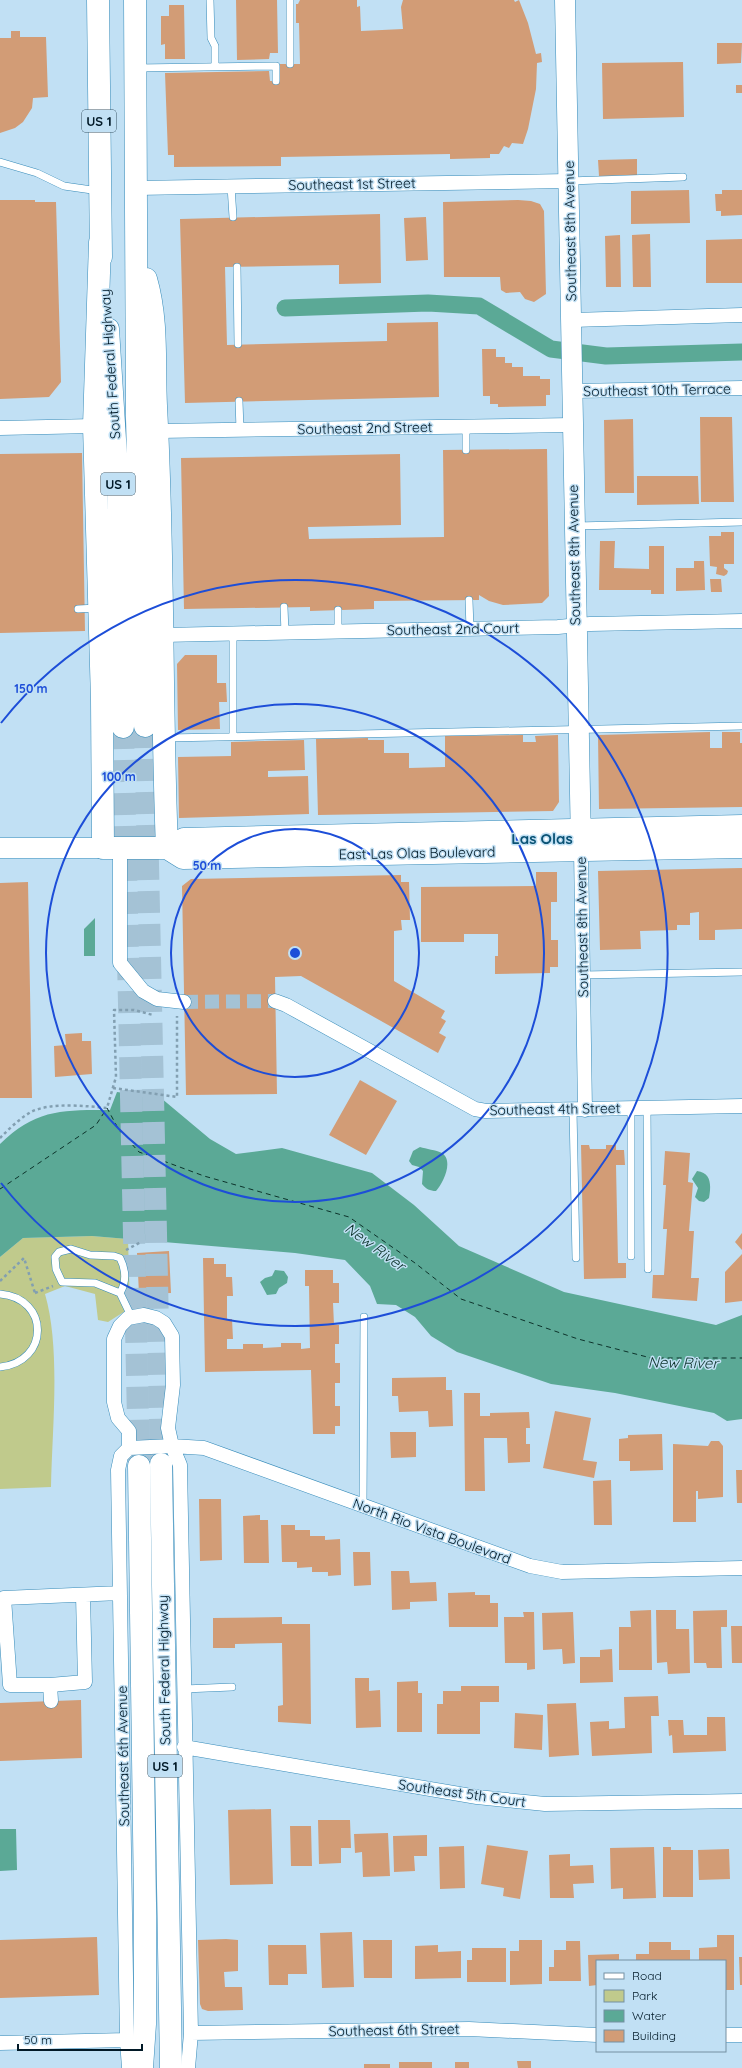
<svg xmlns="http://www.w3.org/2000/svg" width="742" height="2068" viewBox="0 0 742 2068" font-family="Quicksand,sans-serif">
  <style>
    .green { fill: #c0ca8c }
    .water { fill: #5ba996 }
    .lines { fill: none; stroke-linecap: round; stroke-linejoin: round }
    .canal { stroke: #5ba996; stroke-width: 17 }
    .ferry { stroke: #0d332b; stroke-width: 1; stroke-dasharray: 5 4; stroke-linecap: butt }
    .building { fill: #d29c76 }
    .minor-tunnel { stroke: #a4c2d5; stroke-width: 14; stroke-dasharray: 14 7; stroke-linecap: butt }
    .primary-tunnel { stroke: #a4c2d5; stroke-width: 22; stroke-dasharray: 22 11; stroke-linecap: butt }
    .service-casing { stroke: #368bb9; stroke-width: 8 }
    .minor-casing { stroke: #368bb9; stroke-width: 15 }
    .secondary-casing { stroke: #368bb9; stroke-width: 21 }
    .primary-casing { stroke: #368bb9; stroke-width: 23 }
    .path { stroke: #829fb1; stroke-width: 2.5; stroke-dasharray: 3 3; stroke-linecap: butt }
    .service { stroke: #fff; stroke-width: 7 }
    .minor { stroke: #fff; stroke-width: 14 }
    .secondary { stroke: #fff; stroke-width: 20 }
    .primary { stroke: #fff; stroke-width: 22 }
    .ring { fill: none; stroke: #1d4ed8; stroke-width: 2 }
    .labels { text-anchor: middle; stroke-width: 3; stroke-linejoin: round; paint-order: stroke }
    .shield { fill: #c1e0f4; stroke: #3b5564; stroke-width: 1 }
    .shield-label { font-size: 13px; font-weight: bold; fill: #011927 }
    .street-label { font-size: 14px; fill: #011927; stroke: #c1e0f4 }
    .neighbourhood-label { font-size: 15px; font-weight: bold; fill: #0a5274; stroke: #c1e0f4 }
    .water-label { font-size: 15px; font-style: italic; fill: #0d332b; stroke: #c1e0f4 }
    .centre { fill: #1d4ed8; stroke: #c1e0f4; stroke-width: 2 }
    .ring-label { font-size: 12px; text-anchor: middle; font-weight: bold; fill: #1d4ed8; stroke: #c1e0f4; stroke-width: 3; stroke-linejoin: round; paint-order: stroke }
  </style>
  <rect width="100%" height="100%" fill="#c1e0f4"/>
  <path class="green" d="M92 1236 128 1239 130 1308 108 1322 98 1320 95 1294 65 1286 45 1294C61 1349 52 1429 51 1487L0 1489V1257L23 1238Z"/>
  <path class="water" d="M95 918V956H84V929Z
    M117 1092 161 1098 210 1139 236 1154 282 1148 372 1173 414 1205 459 1246 564 1292 716 1325 742 1315V1419L727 1421 714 1413 615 1393 551 1384 457 1352 431 1336 415 1317 396 1305 377 1304 370 1286 345 1260 295 1253 92 1236 23 1238 0 1257V1144C36 1109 62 1110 110 1110Z
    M420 1147C426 1149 436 1150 442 1153 454 1161 443 1183 436 1191 430 1191 426 1189 422 1184L423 1171 419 1167 412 1165 409 1161 413 1151Z
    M697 1171C712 1173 711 1186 709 1198L704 1202 699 1201 695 1197 698 1188 692 1179Z
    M275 1270 284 1271 288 1277 287 1283 279 1288 276 1294 267 1295 260 1282 265 1278 272 1276Z
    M0 1829H16L17 1870 0 1871Z"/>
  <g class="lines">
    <path class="canal" d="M285 308 428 303 479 306 551 349 606 356 742 352"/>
    <path class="ferry" d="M0 1189 96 1125 107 1108 119 1130 139 1152 204 1176 349 1217 415 1263 461 1299 578 1339 651 1358H742"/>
  </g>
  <path class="building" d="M236 0H277L278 53H270L269 59 237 60Z
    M300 0H357V7L360 6 361 31 403 29 401 7 403 0H514L515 2 519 0 528 23 536 54 541 53 542 62 537 63 536 89 528 129 523 144 512 143 509 148 504 146 499 154H490V158L450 159V154L281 157V166L174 167V155H168L165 73 269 71 270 81H280V64H300L299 23H296V4H298Z
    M169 5H184L185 59H165V44L161 45V16H169Z
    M11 31H20V37H46L48 97 33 98 32 108 23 122 15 128 0 133V38H11Z
    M717 43H742L741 63 717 64Z
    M683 62 684 117 603 119 602 63Z
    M736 85H742V93H736Z
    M637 159V175L599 176 598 160Z
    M689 190 690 223 631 224V191Z
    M722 190H742V215L721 216V211H716L715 194H722Z
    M0 200H35V202H56L61 382 49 397 0 399Z
    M518 200 531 201 540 204 544 211 546 294 534 302 525 299 520 292 506 293 501 290 500 277H444L443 202Z
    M380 214 381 283 339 284V265L225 267 227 345 387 341V323L438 322 439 397 185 403 180 219Z
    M426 217 428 260 406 261 404 218Z
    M650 234 651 287H633L632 235Z
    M620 235 621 287H606L605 236Z
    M742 239V283H706V240Z
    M482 349H496V357H505V363H512V367H523V376H540V379H550V395H546V406L498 407V404H490V396H483Z
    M700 417H732L734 502H701Z
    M633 419 634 493H605L604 420Z
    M547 449 549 596 542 603 503 605 489 601 479 595V600L374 601V609L310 611V607L184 609 181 458 400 454 401 525 308 527 309 539 444 537 443 450Z
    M82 453 85 631 0 633V454Z
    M637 476H698L699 504 637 505Z
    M721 532H734V564H724V568L728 571 727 574 724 576 716 574 717 567 710 566 709 536H721Z
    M600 541H615L614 568 649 569V546H664V594H651V590H599Z
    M694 561H704L705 590 676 591V568H694Z
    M710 579H721L722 592H711Z
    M185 655H217V683H226L227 702H219L220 729 178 730 177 664Z
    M710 732V748H722V732H740V743H742V807L599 809 598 735Z
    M523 735V742H536L535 736 558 735 559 802 553 811 318 815 316 739 368 738V740H384V753H409V768L445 767V736Z
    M304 740 305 770 268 771V777L308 776 309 814 179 818 178 757 231 756V742Z
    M742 868V929L715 930V940H699V912L690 913V925H677V930L640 931 641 949 600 950 598 871Z
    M536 872H557V902H551V940H558V967H550V973L495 974V956H498V934H464V942H421V887L536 886Z
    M401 875V882H409L410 920H401L402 930 394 931V981L445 1011 441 1018 446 1021 439 1033 446 1037 438 1053 301 976 275 977 277 1094 186 1095 182 886 191 879Z
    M28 882 32 1098H0V883Z
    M82 1033V1041H91L92 1074 55 1077 54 1046 66 1045 65 1034Z
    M360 1080 397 1101 366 1155 329 1135Z
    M581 1145H589L590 1149H606V1145H616V1150H624L625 1165H616L618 1263H626V1278L584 1279Z
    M665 1151 690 1153 688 1182 693 1183 689 1231H694L691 1278H699L697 1301 652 1298 653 1275H664L667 1229H663L666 1185H663Z
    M742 1233V1250L735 1242Z
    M169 1251 171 1293 139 1294 137 1253Z
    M742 1254V1301L725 1303V1272Z
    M203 1258H214V1264H226V1277H232L233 1296H227V1319H232L233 1339H227V1349H243V1344H263V1348L281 1347V1343H301V1349L310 1348 309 1286H305V1270H333V1283H339V1303H333L334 1325H339V1344H335V1363H340V1383H335V1406H340V1426H335V1434H313L311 1370 205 1372Z
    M446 1377V1390H452L453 1426 429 1427 428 1411 399 1412 398 1396H392V1378Z
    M464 1393H480V1416H490V1413L529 1412 530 1428H526V1444H530V1462L508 1463 507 1438H484L485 1491H465Z
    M555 1411 591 1418 583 1460 597 1462 594 1478 543 1468Z
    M390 1432H416V1457L391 1458Z
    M662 1434 663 1470 630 1471V1461H619V1439L628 1438V1435Z
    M711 1441H719L723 1446V1497L698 1499V1491H696V1522H673V1444L708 1446Z
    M736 1470H742V1503H737Z
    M611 1480 612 1525H594L593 1481Z
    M199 1499H221L222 1560 200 1561Z
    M260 1515V1520H268L269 1563H244L243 1516Z
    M281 1525H295V1530H310V1536H325V1540L340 1539 341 1575 328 1576V1572H312V1567L297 1568V1562H282Z
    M353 1552H370L371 1585 354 1586Z
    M391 1571H409L410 1583 436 1582 437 1601 410 1602V1609L392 1610Z
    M475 1592V1595H490V1603H498V1627H449L448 1593Z
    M651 1610 652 1670H619V1627H631L630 1611Z
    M656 1610H676V1629H689L690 1673 668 1674 667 1662 657 1663Z
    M727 1610V1627H721L722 1668H707L706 1663H694L693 1611Z
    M523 1612H534L535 1669 527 1670V1663H505L504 1617H524Z
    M573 1612 575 1663 563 1664 562 1649 543 1650 542 1613Z
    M282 1617V1624H310L311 1724 278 1722V1706L283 1705 282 1643 235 1644V1648H213V1618Z
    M731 1626H742V1663H732Z
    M612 1649 613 1682 580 1683V1657H600V1650Z
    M355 1678H369V1691L380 1690 381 1727 356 1728Z
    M418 1681V1693H422V1732H397V1682Z
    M461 1686H499V1702H480V1734H437V1704H443V1691H461Z
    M658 1696 659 1716H651L652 1753 592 1756 590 1722 609 1721V1729L625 1728 624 1697Z
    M81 1700 82 1758 0 1761V1703Z
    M576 1703 579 1755 549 1757 547 1704Z
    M515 1713 543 1715 542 1750 514 1748Z
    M707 1717H725L726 1751 673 1753 672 1735 669 1736 668 1720H683L684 1735H707Z
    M271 1809 273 1884 230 1885 228 1810Z
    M318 1820H350L351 1848H341V1863L319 1864Z
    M290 1826H311L312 1866H291Z
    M388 1833 390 1876 363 1877 362 1852 355 1853 354 1834Z
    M427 1835V1856H414L415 1871 394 1872 393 1836Z
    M487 1845 528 1851 520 1899 503 1896 504 1888 481 1884Z
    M464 1846 465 1888 440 1889 439 1847Z
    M654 1847 656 1898 623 1899V1888L611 1889 610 1848Z
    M663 1847H671V1850H693V1897H663Z
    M729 1849 730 1879 699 1880 698 1850Z
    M570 1854V1866L593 1865 594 1883 573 1884 574 1898H550L549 1855Z
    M352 1932 354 1987 322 1988 320 1933Z
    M717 1935H734V1990H725V1961H699V1948L717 1947Z
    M97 1937 99 1995 0 1998V1940Z
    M226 1939 238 1940V1971L224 1972 225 1987H242L243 2010 208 2011 202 2009 200 2004 198 1940Z
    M363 1940H392V1978H364Z
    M519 1940H542V1984L510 1985V1951H519Z
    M566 1941H580L581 1981H549V1967H554V1950H566Z
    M649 1942H671V1950H690V1961H636V1954H649Z
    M268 1945H306L307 1974H288V1985H269Z
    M438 1945V1952L461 1951V1978L415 1979V1946Z
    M472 1948H506V1982H467V1960H472Z
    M619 1954V1961H597V1985L589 1986 588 1955Z
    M739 1957H742V1985H740Z
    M517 2061H531V2068H518Z
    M399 2062H432V2068H399Z
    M455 2062H469V2068H455Z
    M364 2064H390V2068H364Z"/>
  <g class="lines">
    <path class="minor-tunnel" d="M184 1002 275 1001"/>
    <path class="primary-tunnel" d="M145 726 161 1464
      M123 727 139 1466"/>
    <defs>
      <path id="service" d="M210 0 211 38 215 46V67
        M290 0V64
        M137 68 276 66V81
        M0 162 37 173 64 186 99 191
        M569 181 683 177
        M231 186 233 217
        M237 267 238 344
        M239 401 240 430
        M466 427V450
        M576 526 742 522
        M469 600 470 629
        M284 607 285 633
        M78 609 97 608
        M338 610V632
        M233 634V737
        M167 738 742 726
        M583 975 742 972
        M647 1108 648 1269
        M573 1110 576 1258
        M631 1256V1109
        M120 1293C127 1281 126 1270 120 1258L114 1256 90 1255 71 1249 59 1252 55 1257 56 1269 62 1282 95 1283 120 1293 132 1318
        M0 1294C50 1298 50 1362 0 1367
        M363 1506 364 1317
        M184 1689 232 1687"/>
      <path id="minor" d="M136 188 568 181
        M572 320 742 315
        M572 391 742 388
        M0 428 94 426
        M158 431 572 425
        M163 635 558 627 590 624 742 621
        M120 849V963L143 991 157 999 184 1002
        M581 850 585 1110
        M275 1001 286 1005 475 1109 486 1111 742 1106
        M129 1448V1431L118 1418 114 1402V1339L120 1326 128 1318 144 1315 156 1318 164 1323 172 1336 173 1385 168 1428 172 1446 180 1465 191 2033 188 2068
        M129 1448 172 1446 204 1448 530 1566 562 1572 742 1568
        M129 1448 121 1456 118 1470 127 2040 129 2068
        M50 1685 85 1682 83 1595
        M51 1701 50 1685H10L4 1598 120 1593
        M184 1747 477 1797 545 1804 742 1801
        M191 2033 469 2029 597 2035
        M725 2035H742
        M0 2043 127 2040"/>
      <path id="secondary" d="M565 0 581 846
        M0 848H103"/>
      <path id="primary" d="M98 0 101 257
        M135 0 137 419 145 726
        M100 242 94 426 102 700 103 848H167L184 839 742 826
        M146 279C158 320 154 364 156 406 164 553 161 701 167 848
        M108 329 118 487 123 727
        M167 848 183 858 742 847
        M161 1464 171 2068
        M139 1466 145 1903V2024L142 2068"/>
    </defs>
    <use href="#service" class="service-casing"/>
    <use href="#minor" class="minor-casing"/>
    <use href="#secondary" class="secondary-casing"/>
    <use href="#primary" class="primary-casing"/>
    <path class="path" d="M113 1088 177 1097V1016
      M0 1138C9 1129 19 1119 31 1112 50 1102 86 1106 107 1108L116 1077 114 1010H134L153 1015
      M126 1250 141 1242
      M0 1281 24 1258 35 1293
      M35 1293 53 1286"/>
    <use href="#service" class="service"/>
    <use href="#minor" class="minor"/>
    <use href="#secondary" class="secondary"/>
    <use href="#primary" class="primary"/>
  </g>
  <g class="ring">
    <circle cx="295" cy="953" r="124"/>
    <circle cx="295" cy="953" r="249"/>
    <path d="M1 723A373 373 0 1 1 1 1183"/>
  </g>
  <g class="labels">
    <g class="shield">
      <rect x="82" y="110" width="34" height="22" rx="3"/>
      <rect x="101" y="473" width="34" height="22" rx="3"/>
      <rect x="148" y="1755" width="34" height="22" rx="3"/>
    </g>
    <g class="shield-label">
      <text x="99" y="126">US 1</text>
      <text x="118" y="489">US 1</text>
      <text x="165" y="1771">US 1</text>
    </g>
    <g class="street-label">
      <text transform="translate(352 184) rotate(-1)" y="5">Southeast 1st Street</text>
      <text transform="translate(570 231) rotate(-91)" y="5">Southeast 8th Avenue</text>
      <text transform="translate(110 364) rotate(-94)" y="5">South Federal Highway</text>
      <text transform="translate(657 390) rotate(-1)" y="5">Southeast 10th Terrace</text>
      <text transform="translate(365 428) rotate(-1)" y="5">Southeast 2nd Street</text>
      <text transform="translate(574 555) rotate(-91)" y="5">Southeast 8th Avenue</text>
      <text transform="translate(453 629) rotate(-1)" y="5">Southeast 2nd Court</text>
      <text transform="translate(417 853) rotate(-1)" y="5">East Las Olas Boulevard</text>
      <text transform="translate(582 927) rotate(-91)" y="5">Southeast 8th Avenue</text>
      <text transform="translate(555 1109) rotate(-1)" y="5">Southeast 4th Street</text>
      <text transform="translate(432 1531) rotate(20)" y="5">North Rio Vista Boulevard</text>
      <text transform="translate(164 1670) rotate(-91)" y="5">South Federal Highway</text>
      <text transform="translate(123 1756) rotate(-91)" y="5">Southeast 6th Avenue</text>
      <text transform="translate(462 1793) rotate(8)" y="5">Southeast 5th Court</text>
      <text transform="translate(394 2030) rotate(-1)" y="5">Southeast 6th Street</text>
    </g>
    <g class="neighbourhood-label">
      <text x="542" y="844">Las Olas</text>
    </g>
    <g class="water-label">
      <text transform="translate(375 1247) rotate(36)" y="5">New River</text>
      <text transform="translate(683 1363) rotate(1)" y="5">New River</text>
    </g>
  </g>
  <circle cx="295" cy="953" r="6" class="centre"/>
  <g class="ring-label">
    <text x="31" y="693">150 m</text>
    <text x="119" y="781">100 m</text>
    <text x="207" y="870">50 m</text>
  </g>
  <rect x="596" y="1960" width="130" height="92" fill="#c1e0f4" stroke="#7490a2"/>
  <rect x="604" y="1973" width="20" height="6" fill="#ffffff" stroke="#7490a2"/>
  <text x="632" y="1980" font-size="12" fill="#011927">Road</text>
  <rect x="604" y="1990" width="20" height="12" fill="#c0ca8c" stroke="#7490a2"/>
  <text x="632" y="2000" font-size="12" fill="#011927">Park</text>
  <rect x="604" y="2010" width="20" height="12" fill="#5ba996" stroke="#7490a2"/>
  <text x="632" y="2020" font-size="12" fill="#011927">Water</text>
  <rect x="604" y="2030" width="20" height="12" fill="#d29c76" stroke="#7490a2"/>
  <text x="632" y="2040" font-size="12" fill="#011927">Building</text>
  <path d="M18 2044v6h124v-6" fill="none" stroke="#011927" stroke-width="2"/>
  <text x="24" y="2044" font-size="12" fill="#011927" stroke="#c1e0f4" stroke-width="3" paint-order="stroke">50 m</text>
</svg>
